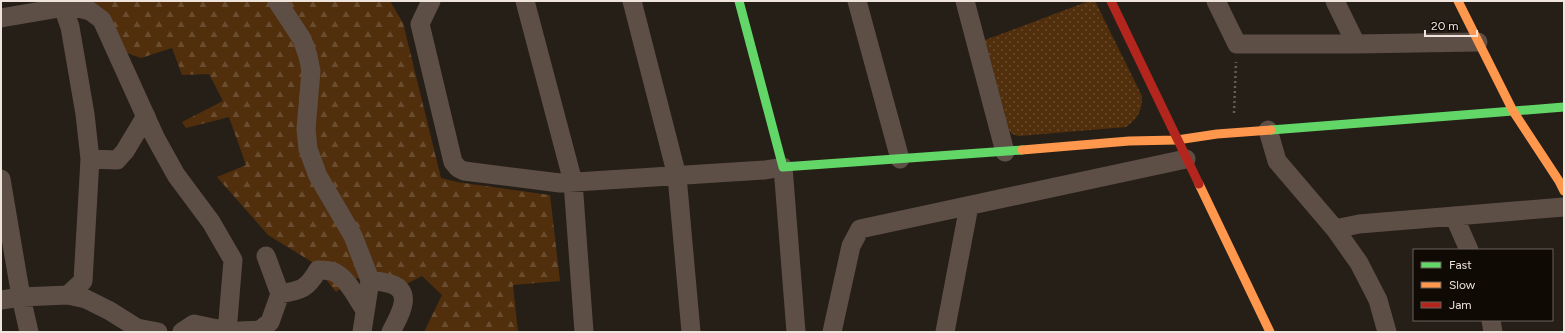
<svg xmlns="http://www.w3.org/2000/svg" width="1565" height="333" viewBox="0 0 1565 333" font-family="Figtree,sans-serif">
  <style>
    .grass { fill: url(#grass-dots) }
    .forest { fill: url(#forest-firs) }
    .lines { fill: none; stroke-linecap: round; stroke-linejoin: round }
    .path { stroke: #675b54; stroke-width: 2.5; stroke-dasharray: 2 3; stroke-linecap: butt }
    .street { stroke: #5e4f46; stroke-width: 19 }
    .fast { stroke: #63d668; stroke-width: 9 }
    .slow { stroke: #ff974d; stroke-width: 9 }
    .jam { stroke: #b3261e; stroke-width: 9 }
  </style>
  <defs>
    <pattern id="grass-dots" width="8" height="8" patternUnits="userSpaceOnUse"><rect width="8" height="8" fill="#512f0d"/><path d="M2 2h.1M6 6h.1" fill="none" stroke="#6a4d30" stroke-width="1.8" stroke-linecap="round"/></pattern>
    <pattern id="forest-firs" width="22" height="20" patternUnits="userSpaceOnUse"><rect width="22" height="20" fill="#512f0d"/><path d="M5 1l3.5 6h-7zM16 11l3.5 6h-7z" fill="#6a4d30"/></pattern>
  </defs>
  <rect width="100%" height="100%" fill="#261f18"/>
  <path class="grass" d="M1089 1H1095L1142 96C1142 111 1138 118 1126 127L1019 136 1012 134 1009 130 985 40Z"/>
  <path class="forest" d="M85 1H390L403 23 441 178 457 182 550 195 560 281 513 285 518 332H424L442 295 422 276 406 284 373 276 353 279 336 292 312 262 268 235 217 177 246 165 229 117 186 128 182 122 223 101 209 74 182 75 172 48 141 58 127 53 108 13Z"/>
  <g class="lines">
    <path class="path" d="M1234 113 1236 62"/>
    <path class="street" d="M277 1 302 39 308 56 311 71 306 129 308 149 318 176 353 236 370 280 362 332
      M431 1 420 24 453 162 458 168 464 171 560 183 765 170 783 167 796 332
      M525 1 573 182 584 332
      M632 1 677 176 691 332
      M857 1 900 159
      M965 1 1005 152
      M1216 1 1237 44H1356L1478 42
      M1335 1 1356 44
      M1 18 71 6 90 11 102 20 155 137 176 175 211 222 233 260 227 332
      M1268 130 1277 161 1335 229 1359 263 1378 300 1387 332
      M90 159 117 160 125 151 146 116
      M1 179 21 297 29 332
      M1454 216 1469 250
      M1335 229 1359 224 1564 207
      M370 280C377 281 385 282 391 284 415 292 398 318 391 332
      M280 294C302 290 307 289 318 270 323 270 329 270 334 272 348 279 356 297 365 310
      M68 295 86 299 110 311 137 328 158 332
      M1 300 21 297 68 295 83 281 90 159 85 114 70 27 63 7 62 1
      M1491 320 1493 332
      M182 332 194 324 227 331
      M240 332V331L260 330 270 322 280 294 266 256
      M832 332 851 246 860 229 1186 159
      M945 332 969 206"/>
    <path class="fast" d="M739 1 783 167 1022 150
      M1271 130 1564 107"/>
    <path class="slow" d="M1458 1 1513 111 1559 181 1564 191
      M1022 150 1129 141 1177 140 1217 134 1271 130
      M1199 184 1270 332"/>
    <path class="jam" d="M1111 1 1199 184"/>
  </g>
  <rect width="1565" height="333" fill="none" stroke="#eee4dc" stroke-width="4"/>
  <rect x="1413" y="249" width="140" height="72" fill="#100a05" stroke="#69615b"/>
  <rect x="1421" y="262" width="20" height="6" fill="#63d668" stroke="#69615b"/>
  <text x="1449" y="269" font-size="12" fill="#eee4dc">Fast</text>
  <rect x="1421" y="282" width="20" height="6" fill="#ff974d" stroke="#69615b"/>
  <text x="1449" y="289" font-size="12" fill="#eee4dc">Slow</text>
  <rect x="1421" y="302" width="20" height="6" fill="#b3261e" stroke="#69615b"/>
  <text x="1449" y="309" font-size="12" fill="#eee4dc">Jam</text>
  <path d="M1425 30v6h52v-6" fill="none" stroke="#eee4dc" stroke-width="2"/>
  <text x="1431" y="30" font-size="12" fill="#eee4dc" stroke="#100a05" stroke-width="3" paint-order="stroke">20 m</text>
</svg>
